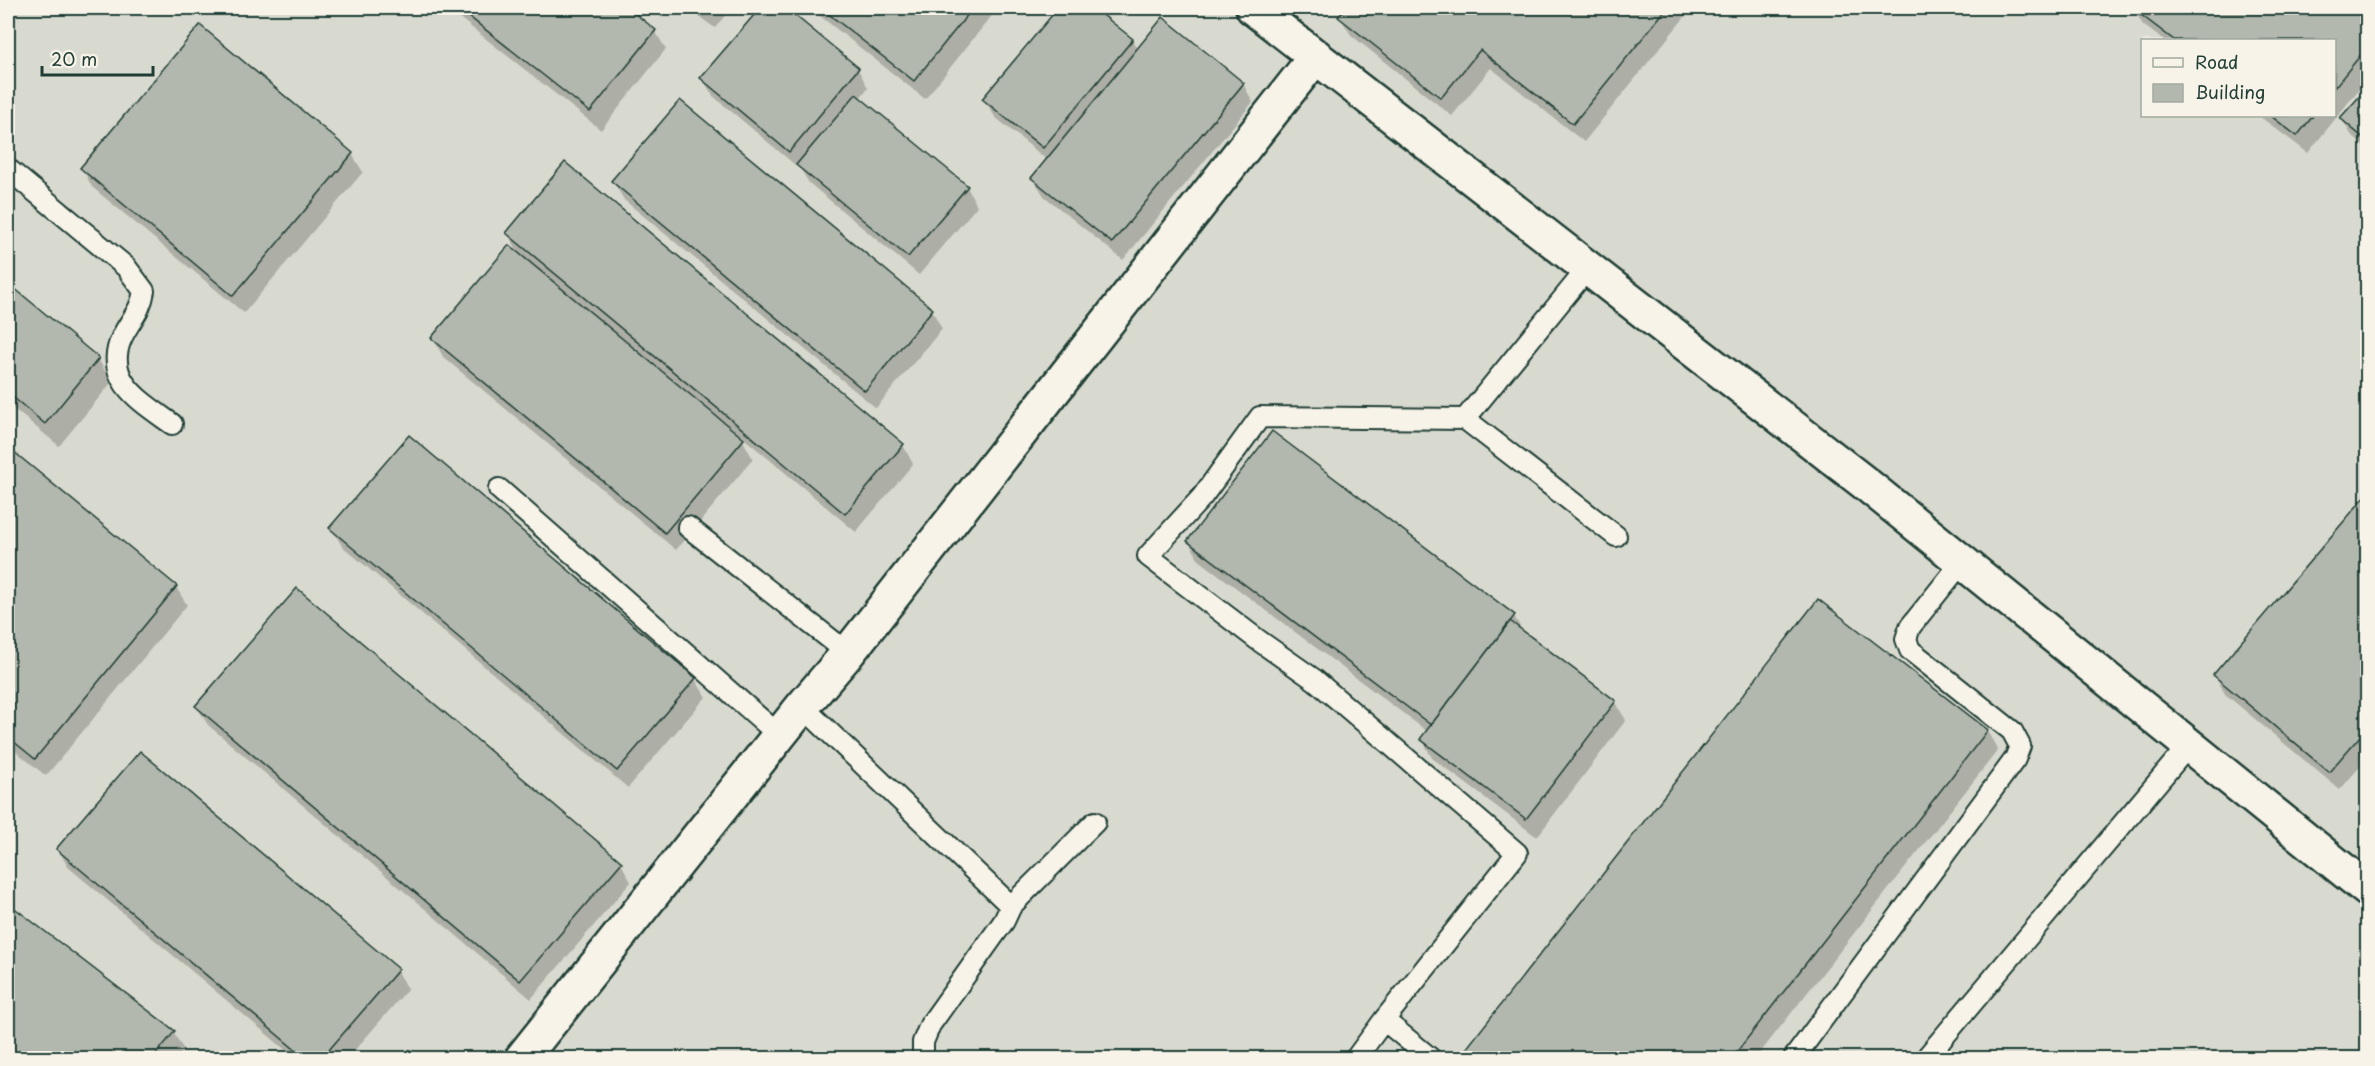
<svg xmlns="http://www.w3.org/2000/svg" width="2375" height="1066" viewBox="0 0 2375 1066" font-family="'Playpen Sans',sans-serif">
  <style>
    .built { fill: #d9dacf; fill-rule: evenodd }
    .shadow { fill: #0003 }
    .building { fill: #b2b8ae; stroke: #1f3d34; stroke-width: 1.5 }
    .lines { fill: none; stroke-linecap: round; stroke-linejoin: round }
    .lane-casing { stroke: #1f3d34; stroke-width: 24 }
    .street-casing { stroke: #1f3d34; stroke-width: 38 }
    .lane { stroke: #f7f3e8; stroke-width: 20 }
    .street { stroke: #f7f3e8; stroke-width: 33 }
  </style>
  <rect width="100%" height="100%" fill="#eae8dd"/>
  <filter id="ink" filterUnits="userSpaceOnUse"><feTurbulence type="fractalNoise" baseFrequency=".0167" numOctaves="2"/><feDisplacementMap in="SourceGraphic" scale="12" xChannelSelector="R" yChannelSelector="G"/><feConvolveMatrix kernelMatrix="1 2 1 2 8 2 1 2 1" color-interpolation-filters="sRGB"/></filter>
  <g filter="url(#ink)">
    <path class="built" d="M8 8H2367V1058H8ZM2142 40H2334V116H2142Z"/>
    <path class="shadow" d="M447 8H626L655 31 666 49 601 130Z
      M687 8H731L715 28Z
      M762 8H784L858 69 868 88 859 99 967 187 977 206 919 275 809 183 801 170 713 96 702 78Z
      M810 8H998L925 99Z
      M1060 8H1092L1132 40 1138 50 1243 84 1253 102 1123 260 1044 196 1033 178 1047 160 995 117 984 99Z
      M1348 8H1692L1584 142 1491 68 1452 116 1351 35 1340 17Z
      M2133 8H2368V78L2308 153 2259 116H2334V40H2163L2143 25Z
      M2368 89V150L2352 136 2341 118Z
      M352 154 363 172 244 313 92 187 82 168Z
      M613 181 932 310 942 329 876 408 624 200Z
      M507 233 903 445 913 464 856 532 740 435 753 459 676 550 443 357 433 338 521 256Z
      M8 285 98 359 112 382 59 446 8 404Z
      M8 449 176 587 187 605 46 776 8 745Z
      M2368 495V757L2340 790 2225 694 2215 675Z
      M331 528 695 679 706 697 628 788 342 546Z
      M1189 542 1514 616 1524 634 1615 702 1626 720 1537 837 1432 758 1422 739 1428 732 1199 560Z
      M197 707 621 863 631 882 531 999 208 725Z
      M1987 731 1998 750 1756 1058H1473L1468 1049Z
      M58 849 397 970 408 989 348 1058H295L68 867Z
      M8 905 173 1032 184 1050 178 1058H8Z"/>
    <path class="building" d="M458 8H628L656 30 590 112Z
      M760 8H786L859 68 789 152 700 78Z
      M821 8H973L914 81Z
      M1058 8H1094L1133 39 1043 148 982 99Z
      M1346 8H1667L1573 124 1480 50 1441 98 1338 17Z
      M2132 8H2368V46L2334 88V40H2174Z
      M1163 17 1244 83 1112 243 1031 178Z
      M200 25 353 153 233 296 80 168Z
      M2368 87V142L2340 118Z
      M856 94 968 186 908 257 796 165Z
      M680 100 933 309 865 391 611 181Z
      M2271 116H2313L2297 136Z
      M565 162 904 444 845 514 506 233Z
      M509 245 744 439 665 533 431 338Z
      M8 283 99 358 45 424 8 393Z
      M1272 431 1515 615 1431 725 1187 541Z
      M409 435 696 678 617 771 329 528Z
      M8 447 177 586 35 759 8 737Z
      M2368 493V727L2329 772 2213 675Z
      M297 588 622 862 520 981 195 706Z
      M1818 599 1988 730 1732 1058H1478L1466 1049Z
      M1510 621 1616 701 1526 819 1420 739Z
      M140 751 399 969 322 1058H305L56 849Z
      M8 903 175 1031 153 1058H8Z"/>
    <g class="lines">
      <defs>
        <path id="lane" d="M8 169 126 267 144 291C141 311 130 320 122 337 102 380 142 402 172 424
          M1465 419 1616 536
          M499 489 780 736
          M688 527 848 653
          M803 707 1011 906 1095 822
          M923 1058V1042L930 1025 1004 921 1011 906
          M1356 1058 1384 1020
          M1430 1058 1384 1020 1517 853 1315 680 1258 640 1148 556 1202 497 1260 417 1465 419 1588 268
          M1794 1058 2015 759 2020 746 2012 731 1910 650 1906 639 1910 627 1962 562
          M1926 1058 2189 745"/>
        <path id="street" d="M1253 8 1866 484 2368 890
          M522 1058 801 708 848 653 1316 56"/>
      </defs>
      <use href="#lane" class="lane-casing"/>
      <use href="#street" class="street-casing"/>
      <use href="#lane" class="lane"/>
      <use href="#street" class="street"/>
    </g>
  </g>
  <rect width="2375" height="1066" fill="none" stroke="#f7f3e8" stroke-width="30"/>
  <rect x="15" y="15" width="2345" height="1036" fill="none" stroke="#1f3d34" stroke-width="2" filter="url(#ink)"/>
  <rect x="2141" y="39" width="195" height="78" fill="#f7f3e8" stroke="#a1aaa0" stroke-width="1.5"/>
  <rect x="2153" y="58" width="30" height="9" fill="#f7f3e8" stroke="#a1aaa0" stroke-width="1.5"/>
  <text x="2195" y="69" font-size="18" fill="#1f3d34">Road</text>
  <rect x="2153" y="84" width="30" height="18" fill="#b2b8ae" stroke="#a1aaa0" stroke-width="1.5"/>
  <text x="2195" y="99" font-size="18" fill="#1f3d34">Building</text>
  <path d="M42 66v9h111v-9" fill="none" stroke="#1f3d34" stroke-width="3"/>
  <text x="51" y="66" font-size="18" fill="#1f3d34" stroke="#f7f3e8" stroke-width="4.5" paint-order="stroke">20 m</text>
</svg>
